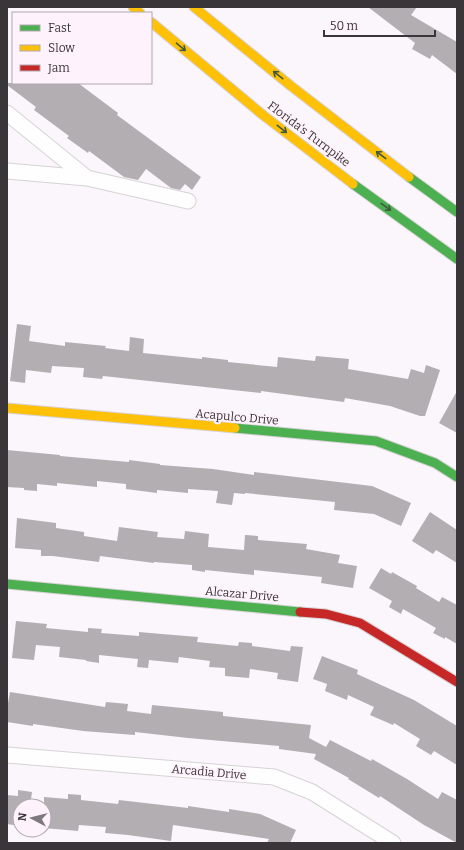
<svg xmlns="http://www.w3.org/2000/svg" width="464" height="850" viewBox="0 0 464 850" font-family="Bitter,serif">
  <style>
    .building { fill: #b2aeb2 }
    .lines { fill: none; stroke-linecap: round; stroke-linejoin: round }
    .street-casing { stroke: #d7d2d6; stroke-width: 17 }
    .fast-casing { stroke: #d7d2d6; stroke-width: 11 }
    .slow-casing { stroke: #d7d2d6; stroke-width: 11 }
    .jam-casing { stroke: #d7d2d6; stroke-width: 11 }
    .street { stroke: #fefefe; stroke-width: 15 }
    .fast { stroke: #4caf50; stroke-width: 9 }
    .slow { stroke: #ffc107; stroke-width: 9 }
    .jam { stroke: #c62828; stroke-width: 9 }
    .oneway { stroke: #3f5a40 }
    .labels { text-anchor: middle; stroke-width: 4; stroke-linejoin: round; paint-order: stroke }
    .street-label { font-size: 12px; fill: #3a3539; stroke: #fef3fc }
  </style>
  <rect width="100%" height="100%" fill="#fbf6fb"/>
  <path class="building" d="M368 7H417L411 15 457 42V74L432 55 430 59 412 49 415 43Z
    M7 83H78L118 113 117 115 201 177 192 190 185 184 180 190 171 188 146 169 138 180 124 177 89 151 88 153 67 138 69 136 34 110 36 107 7 85Z
    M17 324 31 326 29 341 65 346V342L106 346 105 348 129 351 130 337 144 339 143 353 202 359V357L228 360V362L277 367 278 357 315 361 316 356 349 359 348 369 408 379 411 369 424 373 426 365 440 370 425 416H420L390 406 345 398 344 402 261 391V393L103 376 102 379 83 377 84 368 52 366 51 373 26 370 25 383 10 381Z
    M457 391V433L439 423Z
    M7 450 60 455V456L129 462V460L160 464V465L213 469 254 475V472L372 486 411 503 401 526 374 514 334 510 335 502 245 493V494L234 493 232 505 216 503 218 491 188 489V493L157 490V493L126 489V484L97 481V487L57 483V486L37 484V491L24 490V488L7 487Z
    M430 512 457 530V563L436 550 433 554 412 541Z
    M17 518 56 523V528L84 532V536L117 541 119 527 158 532 157 537 184 539 185 531 209 534 208 547 244 550 245 535 258 536V540L307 544 306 549 340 555 338 563 357 566 353 588 321 583 322 577 254 570V575L205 570V572L192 570V565L154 562V563L100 556 99 562 53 556H41V550L15 548Z
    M381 568 391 574 392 572 417 586 416 588 439 602 442 597 457 605V644L445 637V639L433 633 436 628 403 609 401 614 389 607 392 601 369 588Z
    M16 621 47 624 46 628 88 632V628L102 629 101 633 139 636V632L162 634 198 637 197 642 238 646 239 642 252 643V646L290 651 291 646 303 647 298 682 277 679 278 673 250 669 249 678 225 676V668L209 667 210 661 179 657 178 663 149 660 148 668 137 667 138 659 99 655V663L86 661V660L59 657 60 647 36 645 34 660 12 658Z
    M322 656 358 670 357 674 414 700 457 726V765L434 751 431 755 416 746 420 739 394 723 393 725 370 715 374 707 348 695 347 700 325 691 327 684 313 679Z
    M10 692 105 707 106 702 128 704 127 711 151 714 152 705 223 712V716L311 725 309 738 326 747 330 740 371 761 372 759 407 779 438 799 442 792 457 800V843L424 825 380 796 379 798 348 779 349 778 314 759 316 754 279 749V746L188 738 135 732V735L83 731 33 724V726L7 722V703H8Z
    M18 790 32 792 30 806H20V826L7 824V795L18 796Z
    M68 794 81 795V800L118 804 119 800 188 808V806L229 812V809L260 814 296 830 290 843H267L269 839 173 825 171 841 128 835 105 833 106 827 79 825 78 831 44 828V797L68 799Z"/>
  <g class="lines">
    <defs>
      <path id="street" d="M7 113 87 178
        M7 171 87 178 188 201
        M7 755 274 777 312 792 393 843"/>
      <path id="fast" d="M409 177 457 212
        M353 184 457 259
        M235 428 376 441 435 463 457 477
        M7 584 300 612"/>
      <path id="slow" d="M133 7 140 13
        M194 7 291 86 409 177
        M151 22 263 115 353 184
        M7 408 235 428"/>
      <path id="jam" d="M300 612 326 614 360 623 457 682"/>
    </defs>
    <use href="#street" class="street-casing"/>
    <use href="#fast" class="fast-casing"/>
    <use href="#slow" class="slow-casing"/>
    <use href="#jam" class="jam-casing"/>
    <use href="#street" class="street"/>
    <use href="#fast" class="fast"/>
    <use href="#slow" class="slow"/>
    <use href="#jam" class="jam"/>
  </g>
  <defs><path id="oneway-shaft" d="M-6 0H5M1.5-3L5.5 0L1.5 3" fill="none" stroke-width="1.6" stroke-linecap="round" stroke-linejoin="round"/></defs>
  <g class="oneway">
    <use href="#oneway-shaft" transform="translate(181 47) rotate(40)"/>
    <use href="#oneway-shaft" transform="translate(278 75) rotate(-142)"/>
    <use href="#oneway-shaft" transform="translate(282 129) rotate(38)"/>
    <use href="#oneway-shaft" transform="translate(381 155) rotate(-143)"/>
    <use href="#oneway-shaft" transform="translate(386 207) rotate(36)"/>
  </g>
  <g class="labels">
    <g class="street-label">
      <text transform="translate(309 134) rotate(37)" y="4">Florida's Turnpike</text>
      <text transform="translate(237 417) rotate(5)" y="4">Acapulco Drive</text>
      <text transform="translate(242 594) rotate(5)" y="4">Alcazar Drive</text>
      <text transform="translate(209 772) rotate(5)" y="4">Arcadia Drive</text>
    </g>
  </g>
  <rect width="464" height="850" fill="none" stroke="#3a3539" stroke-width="16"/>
  <rect x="12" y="12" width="140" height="72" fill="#fef3fc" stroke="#b0a7ae"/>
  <rect x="20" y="25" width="20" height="6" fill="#4caf50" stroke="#b0a7ae"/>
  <text x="48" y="32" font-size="12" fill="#3a3539">Fast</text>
  <rect x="20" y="45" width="20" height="6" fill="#ffc107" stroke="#b0a7ae"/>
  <text x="48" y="52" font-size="12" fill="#3a3539">Slow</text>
  <rect x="20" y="65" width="20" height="6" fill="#c62828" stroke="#b0a7ae"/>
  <text x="48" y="72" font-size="12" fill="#3a3539">Jam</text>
  <g transform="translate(32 818) rotate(277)"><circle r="19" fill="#fef3fc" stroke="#b0a7ae"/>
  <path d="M0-3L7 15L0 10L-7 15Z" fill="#7e797d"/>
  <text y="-6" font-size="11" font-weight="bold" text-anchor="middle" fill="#3a3539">N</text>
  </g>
  <path d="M324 30v6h111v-6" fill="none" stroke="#3a3539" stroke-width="2"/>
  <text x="330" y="30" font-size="12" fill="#3a3539" stroke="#fef3fc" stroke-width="3" paint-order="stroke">50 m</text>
</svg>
